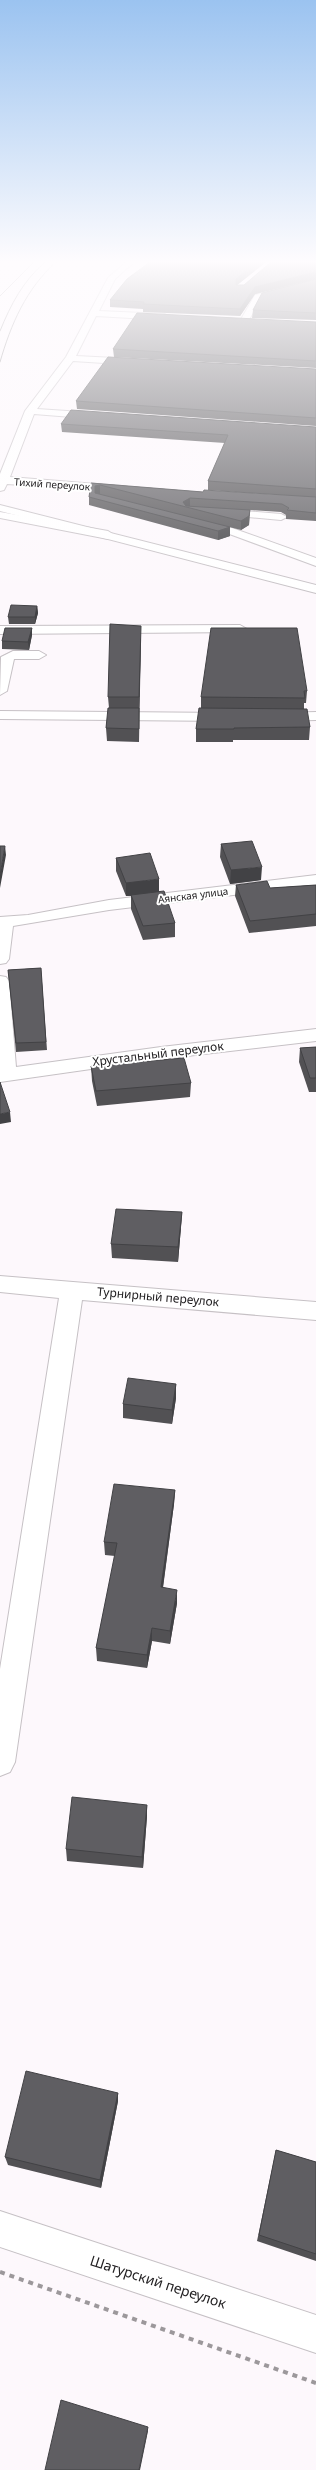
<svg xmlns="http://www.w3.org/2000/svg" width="316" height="2470" viewBox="0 0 316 2470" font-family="'Noto Sans',sans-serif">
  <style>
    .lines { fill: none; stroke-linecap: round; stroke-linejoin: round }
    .minor-casing { stroke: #c6c1c5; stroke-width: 2 }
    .major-casing { stroke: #c6c1c5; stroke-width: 2 }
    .highway-casing { stroke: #c6c1c5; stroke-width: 2 }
    .path { stroke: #9c989b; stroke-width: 4; stroke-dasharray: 5 5; stroke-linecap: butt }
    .minor { fill: #fff; fill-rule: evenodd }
    .major { fill: #fff; fill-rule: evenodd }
    .highway { fill: #fff; fill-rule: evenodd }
    .rail { stroke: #8f8c8f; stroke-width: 1 }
    .wall { fill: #525154 }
    .shaded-wall { fill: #424245 }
    .building { fill: #5f5e62; stroke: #424245 }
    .labels { text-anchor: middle; stroke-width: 4; stroke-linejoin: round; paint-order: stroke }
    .far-street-label { font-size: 10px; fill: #232123; stroke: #fff }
    .street-label { font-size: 12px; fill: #232123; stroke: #fff }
    .near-street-label { font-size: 14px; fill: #232123; stroke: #fff }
  </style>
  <rect width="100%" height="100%" fill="#fdf8fc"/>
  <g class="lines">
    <defs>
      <path id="minor" d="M126 262H134L115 279 99 311 165 314 169 317 165 320 96 316 76 356 135 359 140 362 135 365 73 361 37 409 97 413 102 416 97 419 34 414 10 477 121 486 127 489 121 492 7 484 4 490 0 491V474L25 411 66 357 108 278Z
        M316 280V284L261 299 247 323 240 321 255 295Z
        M219 509 281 514 287 517 281 520 215 514 213 512Z
        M201 520 232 528 316 558V566L224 532 197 525V521Z
        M240 625 247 629 245 632 0 634V626Z
        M13 651H39L46 655 39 659H14L7 691 0 695 1 657Z
        M0 711 229 713 236 717 229 721 0 719Z
        M316 712V720L279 721 272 717 279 713Z
        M316 875V885L109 910 13 926 9 959 6 963 0 964V917L28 915 109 900Z
        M0 976 6 977 9 981 16 1067 161 1047 316 1029V1041L161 1059 0 1082Z
        M0 1276 316 1302V1320L82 1300 15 1762 10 1772 0 1776V1669L59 1298 0 1292Z
        M0 2211 316 2315V2353L0 2247Z"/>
      <path id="major" d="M0 505 316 585V593L0 511Z"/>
      <path id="highway" d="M0 512 108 531 114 535 108 539 0 518Z"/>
    </defs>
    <use href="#minor" class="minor-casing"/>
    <use href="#major" class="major-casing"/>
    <use href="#highway" class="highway-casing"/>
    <path class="path" d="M0 2272 316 2383"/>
    <use href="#minor" class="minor"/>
    <use href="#major" class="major"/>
    <use href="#highway" class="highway"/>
    <path class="rail" d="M0 296 34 262
      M0 331C11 304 23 281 45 262
      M0 362C11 324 26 289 56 262"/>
  </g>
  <path class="wall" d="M150 262H266L237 285H244L316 262V320L252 318 253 310 316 279 255 294 240 316 143 312V309L110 307V300Z
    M316 322V368L114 357 113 349Z
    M316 369V426L77 409 76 401Z
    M61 424 316 427V521L286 519V515L281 512 250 510 249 525 241 530 99 494 230 527V536L218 540 89 505V497L91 483 203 492 290 496 208 490V481L225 443 62 432Z
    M37 606 38 613 35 624H9L8 617Z
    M32 628V635L29 650 2 649V641Z
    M141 638 139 742 107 741 106 728 109 708 108 697Z
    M307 691 306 703H304V709L310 727 309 740H233V742H196V729L201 708V697Z
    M221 844 261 880 230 884 220 857Z
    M116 858 159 892 175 923V937L143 940 131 909V896H126L116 871Z
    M236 885 270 888 316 885V926L249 933 235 896Z
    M41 968 47 1050 16 1052 8 970Z
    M316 1047V1092H309L299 1062 300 1048Z
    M91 1066 191 1083 190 1097 97 1106 92 1081Z
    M182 1212 181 1227 178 1262 112 1258 111 1244Z
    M176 1384V1398L172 1424 123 1418V1404Z
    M175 1490 174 1504 163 1588 177 1603 170 1644 152 1641 147 1668 97 1661 96 1648 115 1556 105 1555 104 1542Z
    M147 1805V1816L143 1868 67 1861 66 1849Z
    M118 2093V2101L101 2188 8 2165 5 2157Z
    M276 2150 316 2162V2261L257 2241Z"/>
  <path class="shaded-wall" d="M258 262H266L236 286V279Z
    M316 272V279L255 294 240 316V309L255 287Z
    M100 485V494L95 495V486Z
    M190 498V506H183V502Z
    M250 510 249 525 241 530V521Z
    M230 527V536L218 540V531Z
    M37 606 38 613 35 624V617Z
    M141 626V638L139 710V697Z
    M32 628V635L29 650 28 642Z
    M5 846 6 855 0 888V875Z
    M262 867 261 880 230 884 231 870Z
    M159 879V892L126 896V883Z
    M10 1112 11 1122 0 1124V1114Z
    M182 1212 181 1227 178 1262V1247Z
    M176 1384V1398L172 1424V1410Z
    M175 1490 174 1504 161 1601V1587Z
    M177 1590V1603L170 1644V1631Z
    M152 1628V1641L147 1668V1655Z
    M147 1805V1816L143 1868 142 1857Z
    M118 2093V2101L101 2188 100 2180Z
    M148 2427V2431L140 2470H139Z"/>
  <path class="building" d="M150 262H258L236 279V285H244L271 262H316V272L255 287 240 309 143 304 144 302 110 300 127 279Z
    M316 279V313L253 310 262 293Z
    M137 313 316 322V361L113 349Z
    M108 357 316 369V418L76 401Z
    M71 410 316 427V489L208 481 228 435 61 424Z
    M91 483 203 492 204 490 316 497V513L287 510 289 508 282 504 190 498 183 502 186 506 250 510 249 516 241 521 100 485 95 486V493L230 527 218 531 89 497Z
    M11 605 37 606 35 617H8Z
    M110 624 141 626 139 697H108Z
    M5 628H32L28 642 2 641Z
    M211 628H297L307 691H304L305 698 201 697Z
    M108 708H139V729L106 728Z
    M199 708 307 709 310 727 234 728V729H196Z
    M252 841 262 867 231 870 221 844Z
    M0 846H5L0 875Z
    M150 853 159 879 126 883 116 858Z
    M267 881 270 888 316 885V914L250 921 236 885Z
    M164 891 175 923 143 926 131 895Z
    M41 968 46 1042 16 1043 8 970Z
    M316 1047V1078H310L300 1048Z
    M184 1058 191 1083 96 1091 91 1066Z
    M0 1082 10 1112 0 1114Z
    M116 1209 182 1212 178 1247 111 1244Z
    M128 1378 176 1384 172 1410 123 1404Z
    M114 1484 175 1490 161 1587 177 1590 170 1631 152 1628 147 1655 96 1648 117 1543 104 1542Z
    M72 1797 147 1805 142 1857 66 1849Z
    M26 2071 118 2093 100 2180 5 2157Z
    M276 2150 316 2162V2254L259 2235Z
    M61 2400 148 2427 139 2470H45Z"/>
  <linearGradient id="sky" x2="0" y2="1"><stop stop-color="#9bc3f0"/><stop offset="0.43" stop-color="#fefcfe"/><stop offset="1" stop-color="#fefcfe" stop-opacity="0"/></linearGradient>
  <rect width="316" height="608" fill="url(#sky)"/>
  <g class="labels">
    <g class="far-street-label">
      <text transform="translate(52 484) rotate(4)" y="4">Тихий переулок</text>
      <text transform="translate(193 895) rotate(-7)" y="4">Аянская улица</text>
    </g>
    <g class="street-label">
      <text transform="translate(158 1054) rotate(-7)" y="4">Хрустальный переулок</text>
      <text transform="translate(158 1297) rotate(5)" y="4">Турнирный переулок</text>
    </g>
    <g class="near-street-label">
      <text transform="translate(158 2282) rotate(18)" y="5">Шатурский переулок</text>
    </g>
  </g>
</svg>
